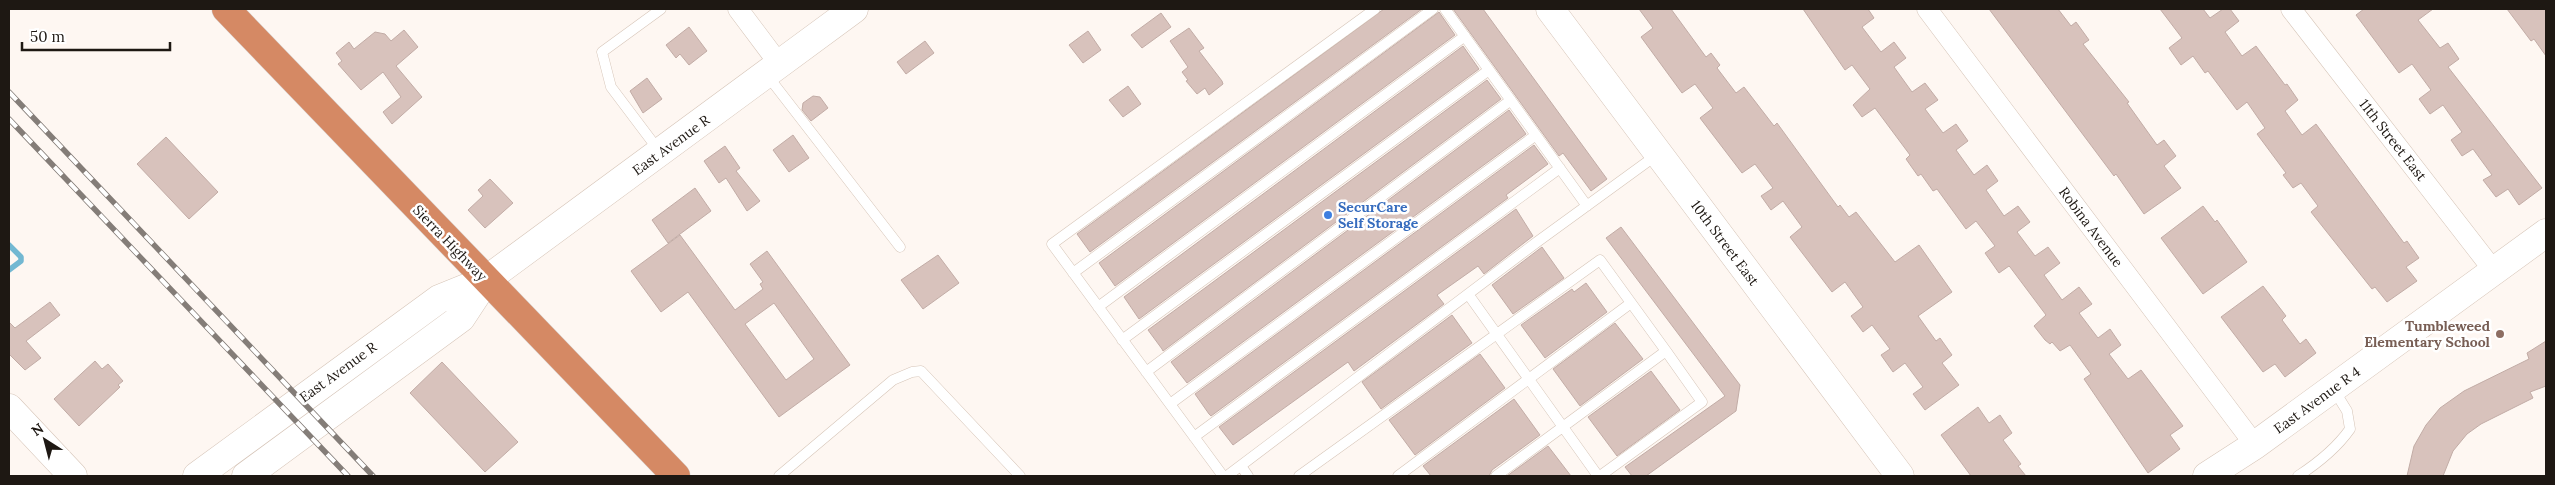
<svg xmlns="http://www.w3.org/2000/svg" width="2555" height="485" viewBox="0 0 2555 485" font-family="Lora,serif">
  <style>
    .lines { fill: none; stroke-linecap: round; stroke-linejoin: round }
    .stream { stroke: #73b8d2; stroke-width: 5.5 }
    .building { fill: #d8c2bc; stroke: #c2aca6; fill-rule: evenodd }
    .lane-casing { stroke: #d6c5b8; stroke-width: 11 }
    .street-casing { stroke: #d6c5b8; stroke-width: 21 }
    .secondary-casing { stroke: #d6c5b8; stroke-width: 29 }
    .highway-casing { stroke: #d6d5d5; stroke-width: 29 }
    .lane { stroke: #fff; stroke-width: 10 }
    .street { stroke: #fff; stroke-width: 20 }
    .secondary { stroke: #fff; stroke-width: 28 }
    .highway { stroke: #d58964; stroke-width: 28 }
    .rail-casing { stroke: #847d78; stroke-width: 5.5 }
    .rail { stroke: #fff; stroke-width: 4; stroke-dasharray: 11; stroke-linecap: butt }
    .shop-dot { fill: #3f7fe0; stroke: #fff; stroke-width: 2 }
    .education-dot { fill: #8d6e63; stroke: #fff; stroke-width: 2 }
    .labels { text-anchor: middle; stroke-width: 5; stroke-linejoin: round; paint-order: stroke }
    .street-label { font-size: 14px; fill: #1e1813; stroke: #fff }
    .shop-label { font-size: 14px; font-weight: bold; fill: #366cbe; stroke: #fff; text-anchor: start }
    .education-label { font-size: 14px; font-weight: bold; fill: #785e54; stroke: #fff; text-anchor: end }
  </style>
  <rect width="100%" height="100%" fill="#fef7f2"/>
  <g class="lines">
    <path class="stream" d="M9 245 21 257V261L9 270"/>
  </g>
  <path class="building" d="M1384 9H1422L1090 252 1077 234Z
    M1453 9H1483L1607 179 1591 191 1563 153 1559 156Z
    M1639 9H1671L1706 57 1711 53 1720 65 1717 68 1736 93 1744 87 1774 126 1777 123 1838 207 1840 205 1849 217 1856 212 1895 262 1919 245 1952 292 1918 316 1936 341 1940 338 1952 355 1942 363 1959 385 1925 410 1913 394 1923 387 1905 363 1893 372 1881 355 1890 349 1872 325 1863 332 1851 316 1863 307 1845 282 1832 292 1790 237 1802 227 1783 201 1771 210 1761 196 1773 188 1755 164 1742 173 1700 118 1713 108 1695 84 1682 93 1641 37 1653 28Z
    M1803 9H1868L1874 18 1862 27 1881 52 1894 42 1906 58 1894 67 1912 92 1925 83 1938 100 1925 109 1943 133 1956 124 1968 141 1956 150 1974 175 1987 165 1998 181 1986 190 2004 216 2018 206 2030 222 2017 232 2035 256 2048 247 2060 263 2044 275 2062 300 2079 287 2092 304 2079 313 2098 338 2110 329 2121 345 2109 354 2128 379 2141 370 2183 426 2170 435 2180 449 2148 473 2084 379 2091 374 2070 345 2060 351 2052 342 2050 344 2045 340 2034 326 2046 315 2010 267 2009 266 1999 273 1985 253 1995 246 1976 221 1966 229 1937 189 1933 191 1921 174 1918 176 1906 159 1910 155 1875 108 1862 117 1853 105 1870 89 1852 65 1845 70Z
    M1989 9H2058L2071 26 2076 22 2089 40 2083 44 2129 102 2127 103 2157 145 2164 140 2176 156 2164 166 2181 188 2144 214 2116 174 2114 176 2102 160Z
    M2160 9H2203L2210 18 2223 9H2230L2239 21 2225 32 2242 56 2256 46 2285 85 2287 84 2298 100 2285 111 2302 135 2316 124 2404 243 2407 241 2419 258 2406 267 2417 281 2387 302 2375 287 2372 289 2311 212 2318 206 2301 183 2293 188 2283 175 2286 173 2257 134 2265 128 2247 102 2237 110 2208 71 2205 73 2193 56 2181 65 2169 48 2182 38Z
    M2364 9H2433L2418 20 2440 48 2448 43 2459 59 2448 67 2542 188 2519 205 2508 189 2496 197 2483 180 2492 175 2473 149 2462 156 2451 140 2462 132 2443 105 2430 114 2419 99 2431 90 2412 64 2399 73 2356 15Z
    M2507 9H2546V56L2534 39 2531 41Z
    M1439 12 1455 35 1115 286 1099 263Z
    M1161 13 1171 27 1142 48 1131 35Z
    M689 27 707 51 689 65 680 54 676 58 666 45Z
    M1189 28 1204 48 1199 51 1222 81 1223 84 1209 95 1205 88 1197 94 1186 81 1188 80 1182 72 1188 67 1170 41Z
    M404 30 418 47 396 66 422 97 392 124 383 112 401 97 383 72 361 90 338 64 342 61 336 53 349 42 354 49 375 32 385 34 391 41Z
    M1088 31 1101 50 1083 63 1069 45Z
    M925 41 934 53 906 74 897 62Z
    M1463 46 1479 69 1139 319 1124 297Z
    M647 78 662 99 643 113 630 91Z
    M1487 80 1501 99 1163 351 1162 349 1148 330Z
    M1128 86 1141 104 1123 117 1109 100Z
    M813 96 820 97 828 108 811 121 802 110 803 103Z
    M1509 110 1526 134 1187 383 1171 362Z
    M793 135 809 158 789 172 773 150Z
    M166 137 218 192 189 219 137 164Z
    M1534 145 1548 164 1506 195 1508 198 1211 416 1209 414 1195 394Z
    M725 146 740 168 736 171 760 201 747 211 726 178 719 183 704 161Z
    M490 179 513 203 485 228 468 210 483 196 478 190Z
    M695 188 711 211 668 243 652 220Z
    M2203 206 2215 222 2217 220 2247 262 2203 294 2161 238Z
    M1516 209 1533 236 1484 274 1478 266 1437 295 1444 304 1354 371 1348 362 1233 445 1219 427Z
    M1621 227 1740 385 1736 411 1646 476H1632L1625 467 1725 396 1606 238Z
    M680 235 735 310 763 289 760 284 763 282 750 264 767 251 850 365 779 417 688 292 661 312 631 271ZM774 303 814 359 786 380 745 324Z
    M1542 247 1564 278 1513 314 1492 285Z
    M938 255 959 283 923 309 901 280Z
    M1586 283 1607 312 1545 358 1521 325 1572 289 1574 292Z
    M2263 286 2286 316 2282 320 2300 344 2306 339 2316 353 2285 377 2275 364 2263 372 2221 317Z
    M50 302 60 315 26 341 41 358 25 370 9 354V322L15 328Z
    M1452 315 1472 343 1381 409 1362 382Z
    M1615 323 1643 359 1580 406 1553 369Z
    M2546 341V386L2530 392 2533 398 2481 424 2467 434 2453 451 2443 476H2407L2414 446 2426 425 2440 408 2464 391 2529 359 2527 353Z
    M1480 354 1505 388 1415 455 1389 420Z
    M95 361 102 369 108 364 123 381 118 385 120 387 79 426 54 399Z
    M442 362 518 442 485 472 410 393Z
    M1651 371 1680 410 1617 456 1588 417Z
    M1514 399 1540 435 1492 470 1489 476H1431L1423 466Z
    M1978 407 1989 423 2000 415 2012 433 2003 440 2021 464 2018 466 2026 476H1971L1941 435Z
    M1548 446 1571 476H1507Z"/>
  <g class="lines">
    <defs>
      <path id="lane" d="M1445 9 1587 206
        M767 75 900 247
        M660 152 611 87 602 52 661 9
        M1073 273 1433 9
        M1468 294 1598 476
        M1098 307 1465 36
        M1122 340 1489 70
        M1146 372 1511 100
        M1170 404 1536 135
        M1194 437 1560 168
        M1241 466 1248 476
        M779 476 893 380 912 372 921 371 1020 476
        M1223 476 1052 244 1375 9
        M1227 476 1537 242 1658 154
        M1299 476 1600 260 1666 351
        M1398 476 1631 303
        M1496 476 1666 351 1702 402 1600 476
        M2298 476C2318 463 2336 449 2350 429L2347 411 2334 390"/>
      <path id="street" d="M738 9 780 65
        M1927 9 2255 445
        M2291 9 2494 271"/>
      <path id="secondary" d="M1550 9 1900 476
        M9 408 73 476
        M197 476 439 299 486 280 854 9
        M246 476 461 318 486 280
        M2207 476 2255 445 2546 233"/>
      <path id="highway" d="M226 9 676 476"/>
    </defs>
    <use href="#lane" class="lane-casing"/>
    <use href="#street" class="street-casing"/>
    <use href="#secondary" class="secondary-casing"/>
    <use href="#highway" class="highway-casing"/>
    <use href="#lane" class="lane"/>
    <use href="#street" class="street"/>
    <use href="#secondary" class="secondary"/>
    <use href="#highway" class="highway"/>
    <defs>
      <path id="rail" d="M9 92 373 476
        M9 119 348 476"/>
    </defs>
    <use href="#rail" class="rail-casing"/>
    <use href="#rail" class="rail"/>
  </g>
  <circle class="shop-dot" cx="1328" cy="215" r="5"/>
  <circle class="education-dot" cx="2500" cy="334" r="5"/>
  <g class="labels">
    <g class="street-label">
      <text transform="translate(2393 140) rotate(52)" y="5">11th Street East</text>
      <text transform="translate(671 145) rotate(-36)" y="5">East Avenue R</text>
      <text transform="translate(2091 227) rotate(53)" y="5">Robina Avenue</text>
      <text transform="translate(450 243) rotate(46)" y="5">Sierra Highway</text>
      <text transform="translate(1725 243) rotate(53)" y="5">10th Street East</text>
      <text transform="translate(338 372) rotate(-36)" y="5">East Avenue R</text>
      <text transform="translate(2317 400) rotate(-36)" y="5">East Avenue R 4</text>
    </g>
    <g class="shop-label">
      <text x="1338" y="212">SecurCare<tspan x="1338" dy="16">Self Storage</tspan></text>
    </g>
    <g class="education-label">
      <text x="2490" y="331">Tumbleweed<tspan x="2490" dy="16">Elementary School</tspan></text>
    </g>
  </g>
  <rect width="2555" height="485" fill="none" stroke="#1e1813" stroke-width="20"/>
  <g transform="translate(45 440) rotate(324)" stroke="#ffffff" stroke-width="4" paint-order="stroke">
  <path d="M0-4L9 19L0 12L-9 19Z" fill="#1e1813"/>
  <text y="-8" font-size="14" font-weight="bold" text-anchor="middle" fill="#1e1813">N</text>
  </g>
  <path d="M22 42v8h148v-8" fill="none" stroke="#1e1813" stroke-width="2.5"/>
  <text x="30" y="42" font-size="15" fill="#1e1813" stroke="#ffffff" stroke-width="4" paint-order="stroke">50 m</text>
</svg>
